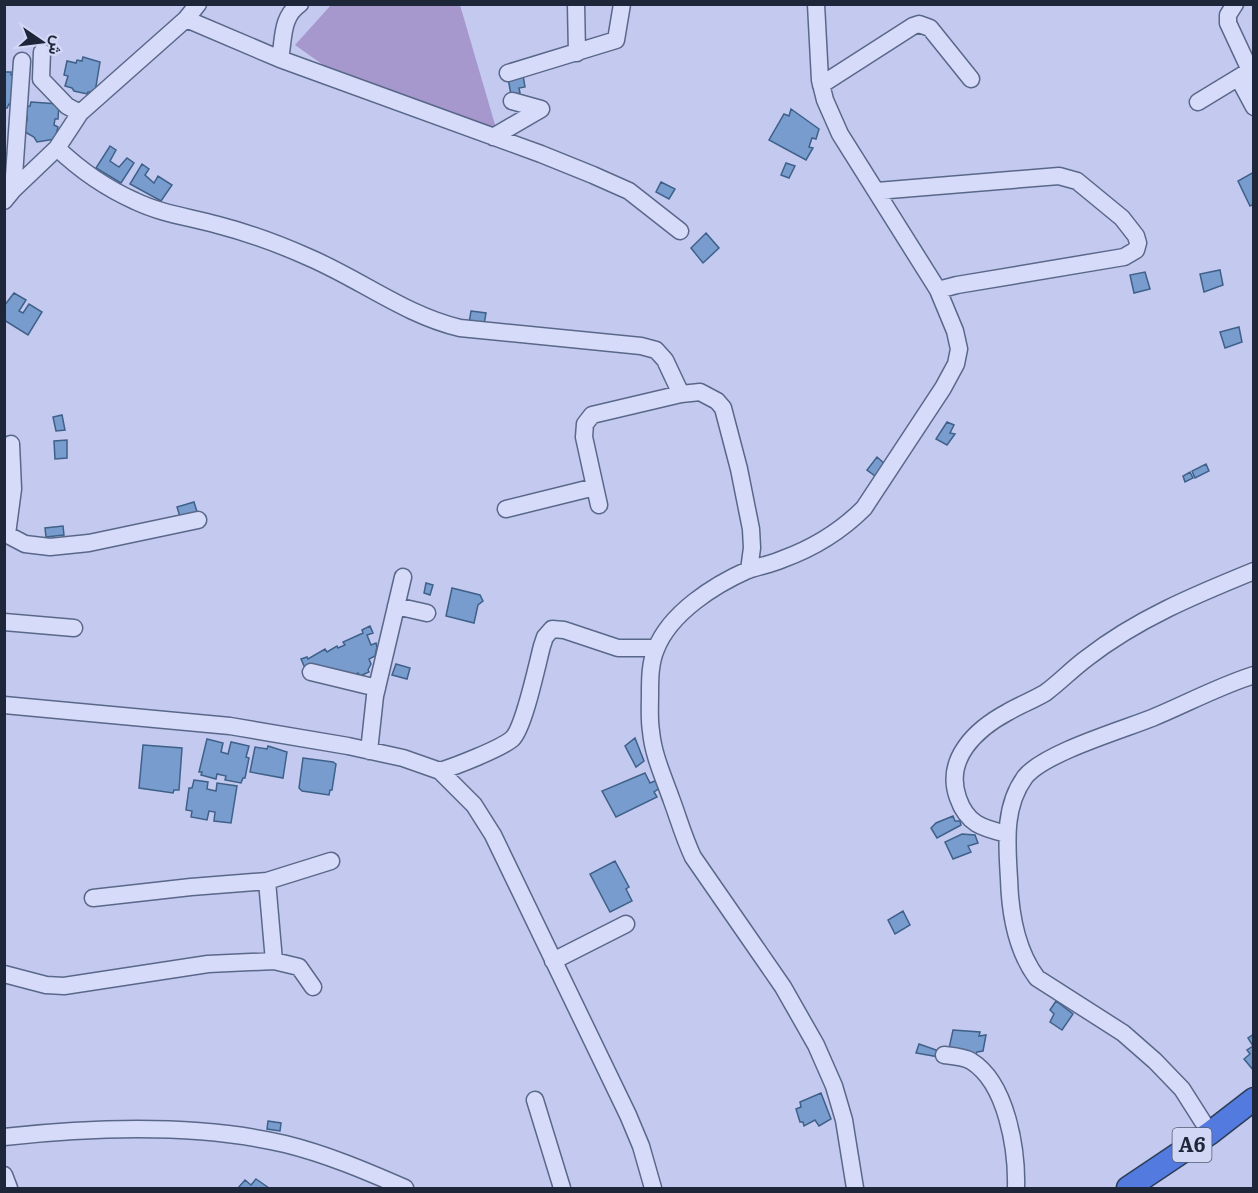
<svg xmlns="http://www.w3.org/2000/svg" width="1258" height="1193" viewBox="0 0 1258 1193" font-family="Literata,Vazirmatn,serif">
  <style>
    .green { fill: #a697cd }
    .building { fill: #789ccd; stroke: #3f6089; stroke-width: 1.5 }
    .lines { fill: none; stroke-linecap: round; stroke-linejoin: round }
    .minor-casing { stroke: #596889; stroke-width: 19 }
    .highway-casing { stroke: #2e3d57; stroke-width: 25 }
    .minor { stroke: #d6dbf9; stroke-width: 16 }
    .highway { stroke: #537adf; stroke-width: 22 }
    .labels { text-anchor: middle; stroke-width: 6; stroke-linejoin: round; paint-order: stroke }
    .shield { fill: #d3d7f6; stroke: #545c72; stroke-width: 1.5 }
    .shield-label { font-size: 20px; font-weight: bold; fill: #1e2739 }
  </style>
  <rect width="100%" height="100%" fill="#c3c9ef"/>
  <path class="green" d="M331 5H460L498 135 353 86 295 45Z"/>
  <path class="building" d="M83 57 100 62 95 92H88L87 94 74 91 72 88 65 86 68 76 64 75 67 61 76 63 77 60 82 61Z
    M4 72H11V75L18 74 15 105 9 104 7 108 4 107Z
    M523 75 525 87 519 88 520 93 511 95 508 78Z
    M31 102 59 104 58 119H55L54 125 58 127 55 139 37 142 34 137 25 132 24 121H27V117H24V107L30 106Z
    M791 109 819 129 816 139 812 138 809 147 813 148 806 160 769 140 784 114 789 116Z
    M110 146 116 150 110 161 119 167 127 158 134 163 121 183 96 168Z
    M786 163 795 166 789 178 781 175Z
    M142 164 149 169 145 175 154 183 158 176 172 185 161 201 130 184Z
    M1254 172V204L1250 206 1238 181Z
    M661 182 675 189 669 199 656 192Z
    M706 233 719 248 703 263 691 248Z
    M1220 270 1223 285 1204 292 1200 274Z
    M1145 272 1150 289 1134 293 1130 275Z
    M14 293 26 300 19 311 23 313 29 304 42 312 28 335 4 320V306Z
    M471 311 486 313 484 325 469 323Z
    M1239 327 1242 342 1225 348 1220 332Z
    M62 415 65 430 56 431 53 417Z
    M947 422 954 425 950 433 955 434 947 445 936 439Z
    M67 440V458L55 459 54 441Z
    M877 457 885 464 875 476 867 470Z
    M1206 464 1209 471 1195 478 1192 471Z
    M1190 472 1193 478 1185 482 1183 476Z
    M194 502 198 515 181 520 177 507Z
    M63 526 64 535 46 537 45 528Z
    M426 583 433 585 430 595 424 593Z
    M452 588 480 595 483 601 478 605 474 623 446 616Z
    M370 626 373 633 367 635 371 645 376 643 377 647 375 656 369 659 371 664 368 670 369 672 360 676 358 673 356 674 357 676 305 668 301 659 307 657 308 659 325 649 327 652 337 646 338 648 345 645 343 642 363 633 362 630Z
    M396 664 410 668 407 679 392 675Z
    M635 738 644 761 636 767 625 746Z
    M207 739 223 743 221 752 228 754 231 742 249 746 246 757 249 758 245 778H243L241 783 225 780 226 776 217 774 216 779 201 775 202 772H199Z
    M143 745 182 748 179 790H174L173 793 139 788Z
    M268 746 287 752 283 778 250 772 255 747 267 749Z
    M303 758 333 762 336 764 332 790H330L329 795 302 791 299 788Z
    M645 773 650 783 657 780 660 788 654 792 657 797 616 817 602 791Z
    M194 780 208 782 207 789 216 791 217 783 237 786 231 823 214 821 215 812 209 811 207 820 191 817 192 811 186 810 189 788H192Z
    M953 816 955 821H960L961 825 937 838 931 828 936 823Z
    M962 834 975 835 978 843 968 846 971 852 953 859 945 842Z
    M615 861 629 887 626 889 632 901 610 912 590 874Z
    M903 911 910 925 895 934 888 920Z
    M1056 1001 1073 1014 1062 1030 1050 1022 1054 1014 1050 1010Z
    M953 1030 980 1032 979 1036 986 1035 983 1051 977 1052 976 1054 948 1053Z
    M1254 1034V1071L1244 1059 1250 1054 1247 1050 1253 1046 1248 1038Z
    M919 1044 939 1051V1057L916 1053Z
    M821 1093 831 1119 819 1126 815 1120 804 1126 803 1122H800L796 1109 801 1107 800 1102Z
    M268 1121 281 1123 280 1131 267 1129Z
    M256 1179 269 1188H238L245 1180 251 1185Z"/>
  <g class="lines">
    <defs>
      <path id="minor" d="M576 4 577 53
        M816 4 820 80 825 100 840 134 938 290 955 331 959 349 956 364 943 388 864 508C842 530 813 548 783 559 772 564 760 566 748 570 714 585 670 613 656 649 650 663 650 679 650 694 650 706 649 719 651 731 653 755 664 778 672 801 679 820 684 838 693 857L783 987 816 1045 834 1086 844 1120 855 1188
        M1235 4 1228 15V23L1254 79
        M186 19 280 59 541 154 593 175 629 191 680 231
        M42 52 41 79 67 106 80 113
        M280 59C284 38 281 17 300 4
        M508 73 616 40 622 4
        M1239 79 1254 107
        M821 85 913 26 919 24 930 28 971 79
        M1198 102 1249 71
        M493 137 541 109 512 101
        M57 148C80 170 106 188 135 201 162 214 190 217 218 225 249 233 279 244 308 257 360 279 405 315 460 328L641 346 656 350 665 360 681 394
        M13 190 22 61
        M877 191 1059 176 1077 181 1122 218 1136 236 1138 243 1136 250 1124 257 957 285 938 290
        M4 201 13 190 57 148 80 113 186 19 198 4
        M595 487 599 505
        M506 509 595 487 584 437 585 424 592 415 681 394 700 392 717 401 723 408 739 469 751 529 752 548 749 570
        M4 533 25 544 50 547 89 543 198 520
        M7 534 13 489 11 444
        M396 606 427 613
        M4 622 74 628
        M311 672 377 688
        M4 705 230 726 348 746 403 758 440 771 474 805 493 835 628 1115 641 1146 653 1188
        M369 751 375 696 403 577
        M440 771C456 766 500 749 512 739 524 728 537 665 542 646L545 637 552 629 564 630 618 648H656
        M1007 834C982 828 967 824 958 798 944 759 976 729 1008 712 1020 705 1033 700 1045 693 1060 682 1072 669 1087 658 1137 619 1195 595 1254 571
        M93 898 191 887 267 881 331 861
        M274 961 299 967 313 987
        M553 961 626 924
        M4 974 46 985 64 986 208 964 274 961 267 881
        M944 1055C953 1056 965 1057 971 1061 1007 1083 1017 1150 1016 1188
        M535 1100 562 1188
        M1210 1133 1182 1089 1155 1061 1123 1033 1037 978C1016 950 1010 913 1009 879 1007 844 1003 807 1025 777 1044 753 1122 730 1152 718 1186 704 1219 686 1254 675
        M4 1137C95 1127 196 1123 285 1144 326 1154 366 1171 405 1188
        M4 1175 9 1188"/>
      <path id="highway" d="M1128 1188 1210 1133 1254 1099"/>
    </defs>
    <use href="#minor" class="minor-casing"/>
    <use href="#highway" class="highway-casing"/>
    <use href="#minor" class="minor"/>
    <use href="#highway" class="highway"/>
  </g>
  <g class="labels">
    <rect class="shield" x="1172.5" y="1128" width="39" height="34" rx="4.5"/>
    <g class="shield-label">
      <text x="1192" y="1152">A6</text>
    </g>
  </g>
  <rect width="1258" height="1193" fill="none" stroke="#1e2739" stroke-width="12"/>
  <g transform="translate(42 42) rotate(104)" stroke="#d3d7f6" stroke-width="4.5" paint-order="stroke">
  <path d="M0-4.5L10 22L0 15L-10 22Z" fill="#1e2739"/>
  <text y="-9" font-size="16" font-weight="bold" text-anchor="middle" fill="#1e2739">ش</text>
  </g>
</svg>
